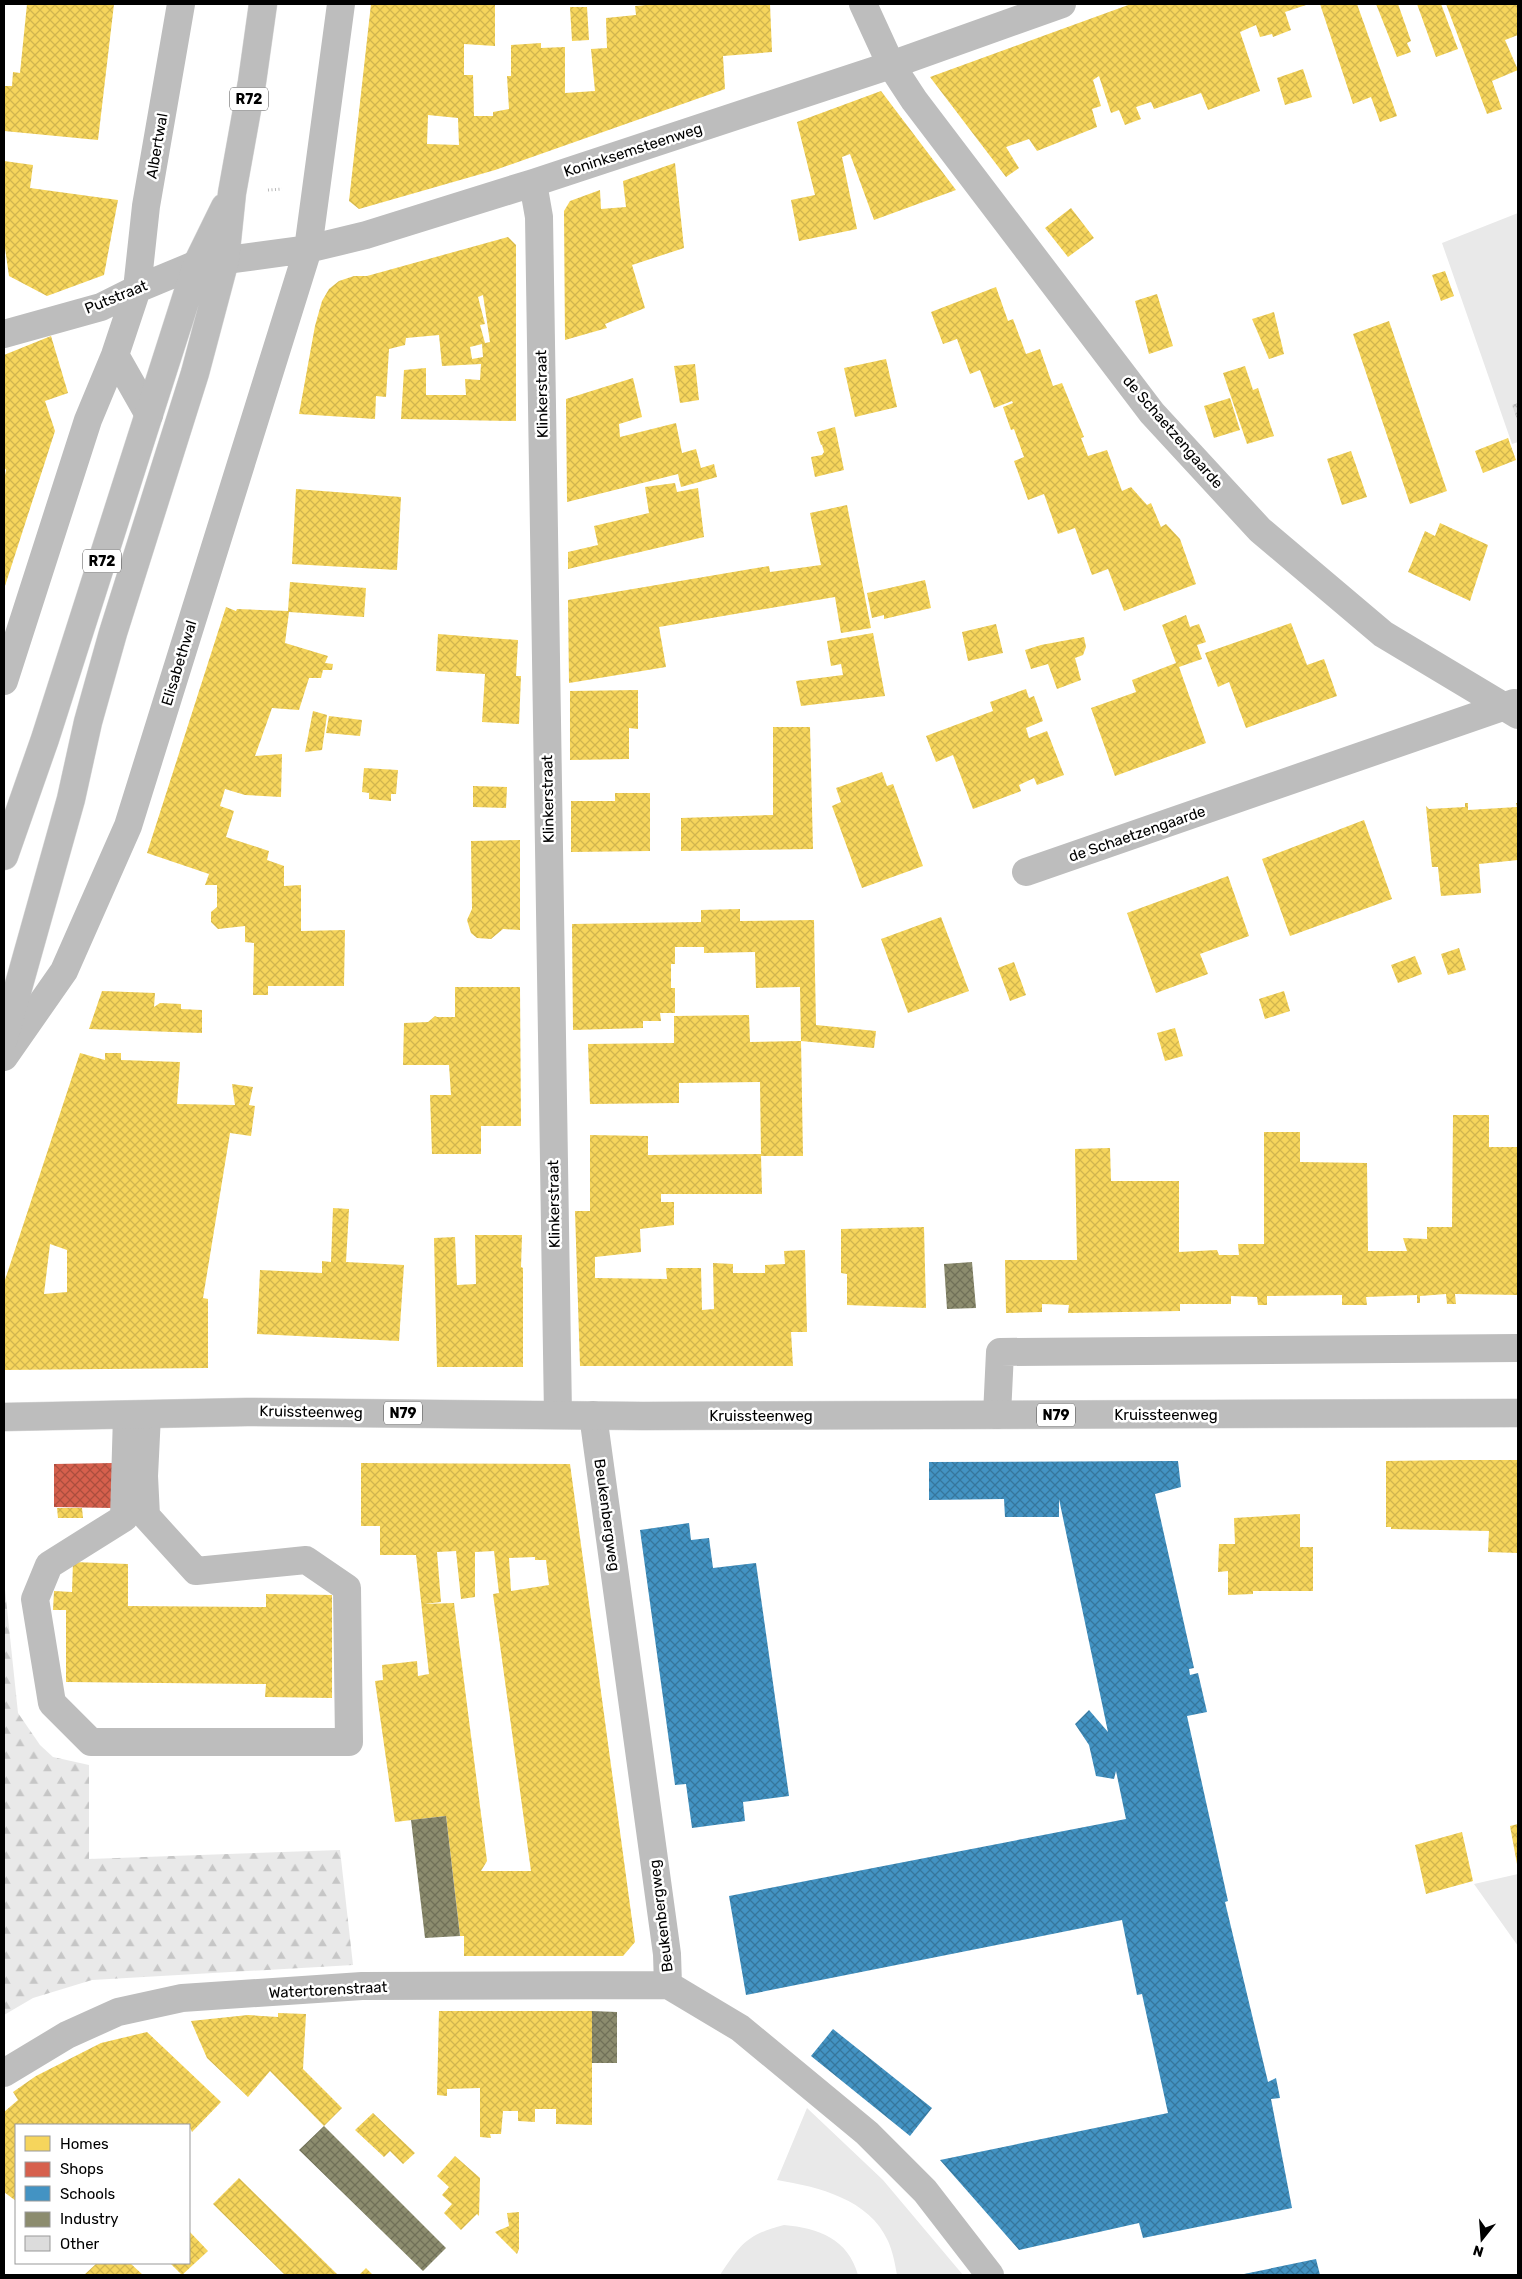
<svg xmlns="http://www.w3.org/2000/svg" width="1522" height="2279" viewBox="0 0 1522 2279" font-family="Rubik,sans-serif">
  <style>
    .grass { fill: #e9e9e9 }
    .forest { fill: url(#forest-firs) }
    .homes { fill: url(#homes-cross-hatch); fill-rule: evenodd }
    .shops { fill: url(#shops-cross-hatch) }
    .schools { fill: url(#schools-cross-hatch) }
    .industry { fill: url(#industry-cross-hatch) }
    .building { fill: url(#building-cross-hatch) }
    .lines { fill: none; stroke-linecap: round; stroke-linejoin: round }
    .major-casing { stroke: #dbdbdb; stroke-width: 29 }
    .path { stroke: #b8b8b8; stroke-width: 3; stroke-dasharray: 1 2.5; stroke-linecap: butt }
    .minor { stroke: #bdbdbd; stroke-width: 28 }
    .major { stroke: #bdbdbd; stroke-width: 28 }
    .labels { text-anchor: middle; stroke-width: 5; stroke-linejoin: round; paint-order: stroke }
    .shield { fill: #fff; stroke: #4c4c4c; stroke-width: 1 }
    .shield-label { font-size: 14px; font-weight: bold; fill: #000 }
    .street-label { font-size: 15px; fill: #000; stroke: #fff }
  </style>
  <defs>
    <pattern id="forest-firs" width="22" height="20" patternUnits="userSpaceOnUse" patternTransform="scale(1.25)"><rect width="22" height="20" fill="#e9e9e9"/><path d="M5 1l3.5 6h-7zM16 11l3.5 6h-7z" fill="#c6c6c6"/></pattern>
    <pattern id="homes-cross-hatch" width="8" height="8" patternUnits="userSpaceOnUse" patternTransform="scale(1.25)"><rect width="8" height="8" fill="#f6d55c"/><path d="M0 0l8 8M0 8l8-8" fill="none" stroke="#d1b54e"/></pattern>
    <pattern id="shops-cross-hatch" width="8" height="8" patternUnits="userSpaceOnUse" patternTransform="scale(1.25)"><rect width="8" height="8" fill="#d6604d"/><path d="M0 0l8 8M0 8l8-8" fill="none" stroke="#ab4d3e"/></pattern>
    <pattern id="schools-cross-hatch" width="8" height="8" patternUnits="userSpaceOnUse" patternTransform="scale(1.25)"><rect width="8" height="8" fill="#4393c3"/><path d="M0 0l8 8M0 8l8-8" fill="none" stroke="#36769c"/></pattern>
    <pattern id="industry-cross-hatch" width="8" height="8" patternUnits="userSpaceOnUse" patternTransform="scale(1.25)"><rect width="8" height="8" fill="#8c8c6e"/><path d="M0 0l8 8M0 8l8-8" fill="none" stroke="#707058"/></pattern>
    <pattern id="building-cross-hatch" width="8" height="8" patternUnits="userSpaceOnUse" patternTransform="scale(1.25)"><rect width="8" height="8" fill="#dcdcdc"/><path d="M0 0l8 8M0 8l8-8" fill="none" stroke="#bbb"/></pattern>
  </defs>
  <rect width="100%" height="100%" fill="#fff"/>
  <path class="grass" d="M1518 213V442L1512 444 1442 243Z
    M1518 1874V1946L1474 1884Z
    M807 2108 883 2180 963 2275H897C895 2264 893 2252 888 2241 869 2199 819 2187 777 2180Z
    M784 2225C819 2228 848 2239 858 2275H720C741 2244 746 2235 784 2225Z"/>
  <path class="forest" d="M4 1580 18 1713 40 1745 53 1757 89 1765V1859L340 1850 353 1965 92 1980 33 1998 4 2015Z"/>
  <path class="homes" d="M27 4H114L98 140 4 131V86H12L13 72 20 73Z
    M371 4H495V46L464 44V75H473L474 116H493V112L509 109 507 76H511V45L541 43V48L565 47V93L595 91 591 49 607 48 606 18 636 15 635 6 657 4H770L772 52 723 56 725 89 495 170 359 209 349 201ZM428 115 458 118 459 145 427 144Z
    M1131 4H1309L1285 12 1291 30 1273 37 1272 34 1260 37 1256 25 1240 32 1260 91 1208 110 1201 93 1154 109 1151 102 1136 107 1141 119 1125 125 1119 110 1111 113 1099 76 1093 80 1101 106 1092 109 1097 127 1037 151 1029 139 1006 147 1019 168 1006 177 930 77Z
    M1320 4H1357L1397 116 1380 122 1371 97 1353 104Z
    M1376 4H1398L1411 41 1407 43 1411 52 1397 57Z
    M1417 4H1441L1458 49 1436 57Z
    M1446 4H1518V35L1505 40 1518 70 1492 81 1502 109 1487 114Z
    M570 7H587L589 40 572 41Z
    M1303 69 1312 97 1285 105 1277 78Z
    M881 91 956 190 874 220 850 154 842 157 857 229 799 241 791 200 815 195 797 122Z
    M4 161 33 165 30 188 118 200 104 275 47 296 9 276 4 241Z
    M675 163 684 248 632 265 645 308 605 324 607 328 565 340 564 211 570 201 600 190 601 209 626 207 623 181Z
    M1071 208 1094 238 1068 257 1045 228Z
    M508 237 516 245V421L401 419 404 370 426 368V395H466L465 379 480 380 481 364 442 366 439 335 406 338 405 345 389 349 386 397 376 396 375 419 299 414 315 326 322 301 329 289 339 281 354 276H367ZM483 295 490 342 485 343 480 325 485 324 478 297ZM482 344 483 357 472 359 470 347Z
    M1445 271 1454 296 1441 301 1432 275Z
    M996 287 1008 321 1013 319 1026 354 1040 349 1053 386 1062 383 1084 437 1081 438 1088 456 1107 450 1122 491 1131 487 1147 505 1151 503 1161 527 1166 524 1180 539 1196 584 1124 611 1108 569 1092 575 1075 528 1058 534 1044 494 1028 500 1014 461 1024 457 1014 429 1011 430 1003 407 1013 403 1012 401 994 408 980 370 970 374 957 339 943 344 931 312Z
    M1157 294 1173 346 1149 354 1135 301Z
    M1274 312 1284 354 1269 359 1252 319Z
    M1389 321 1447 491 1410 504 1353 334Z
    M51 336 68 393 45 401 55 431 4 589V480L6 470 4 467V355Z
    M886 359 897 407 855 417 844 368Z
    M695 364 699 400 680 403 674 366Z
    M1245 366 1253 390 1258 388 1274 436 1247 444 1223 373Z
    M633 378 642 417 619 424 620 437 676 423 682 453 696 449 701 468 714 464 717 477 681 487 678 474 567 502 566 399Z
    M1230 398 1240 430 1214 438 1204 406Z
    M835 427 844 470 815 477 811 457 822 455 824 452 822 445 825 444 821 445 817 432Z
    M1508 438 1516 460 1483 473 1475 451Z
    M1351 451 1367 497 1342 505 1327 459Z
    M675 483 677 492 698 488 704 537 568 569V552L598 545 594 526 649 513 645 487Z
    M296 489 401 497 397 570 292 564Z
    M847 505 871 628 841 633 835 597 659 627 666 667 569 683 568 600 769 566 770 572 821 565 810 513Z
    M1440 523 1488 545 1470 601 1408 572 1425 531 1435 536Z
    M925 580 931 608 884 619V615L872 618 867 593Z
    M290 582 366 588 364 617 289 612 285 643 328 656 325 663 333 664 332 670H323L321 678H309L299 710 272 708 255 756 282 754 281 797 245 795 225 789 220 806 234 811 226 837 269 851 267 860 284 866V886L301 885V931L345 930 344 986H268V995H253L254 943 245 942V926L218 929 211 922V912L217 907V885H205L209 874 147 853 226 607 236 611 237 609 288 611Z
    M1186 615 1190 627 1199 624 1206 642 1197 645 1202 659 1179 667 1206 743 1115 776 1091 708 1136 692 1132 680 1176 663 1162 625Z
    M1291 623 1307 665 1324 659 1337 696 1246 728 1229 682 1218 687 1205 653Z
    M996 624 1003 653 968 661 962 632Z
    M873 633 885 696 801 706 796 681 843 675 841 664 831 666 827 641Z
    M438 634 518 640 516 676H521L519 724 482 722 485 674 436 671Z
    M1084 637 1086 647 1083 655 1075 658 1081 680 1057 689 1048 664 1031 669 1025 650 1041 645Z
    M1026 689 1029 698 1034 696 1043 721 1026 728 1029 738 1047 731 1064 775 1037 785 1034 778 1019 785 1021 791 973 809 953 755 936 762 926 736 993 711 990 702Z
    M638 690V729L629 728V759L570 760V691Z
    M313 711 327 715 322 750 305 752Z
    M329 716 362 720 360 736 326 733Z
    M773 727H810L813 849 681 851V818L773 815Z
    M364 768 398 770 396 794H391V801L369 799V793L362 792Z
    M882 772 887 786 893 784 923 866 862 888 832 806 841 802 836 788Z
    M473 786 507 787 506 808 473 807Z
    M615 793H650V851L571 852V801H615Z
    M1465 803H1468V810L1517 807 1516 803H1518V860L1479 864 1481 893 1441 896 1438 867H1432L1426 806 1429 809 1465 807Z
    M1364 820 1392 899 1290 936 1262 859Z
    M520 840V930L503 929 491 939 477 938 471 933 467 920 472 909 471 841Z
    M1228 876 1249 936 1200 954 1208 974 1156 993 1127 913Z
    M740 909V921L814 920 816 1025 876 1031 874 1048 801 1041 800 987 756 988 755 952 704 953V947H675V964H671V988H675V1013H660L661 1021H643V1028L573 1030 572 924 701 922V910Z
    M941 917 969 991 908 1013 881 939Z
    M1459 948 1466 970 1448 975 1441 954Z
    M1415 956 1422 974 1398 983 1391 965Z
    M1014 962 1026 995 1010 1001 998 968Z
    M455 987H520L521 1126H481V1154H432L430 1095H451L449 1065H403L404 1023 428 1022 435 1016 437 1017H455Z
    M102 991 155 993 154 1007 160 1003 181 1004V1009L202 1010V1033L89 1029Z
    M1284 991 1290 1011 1265 1019 1259 999Z
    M749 1015 750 1042 801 1041 803 1156H761L762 1194H661V1202H674V1225L640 1229 641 1252 595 1257V1278L667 1279 666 1268H701L702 1310 714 1309 713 1263 733 1264V1273H765V1265L785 1264 784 1251 805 1250 807 1332H791L793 1366H580L575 1211H590V1135L648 1136V1155L761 1154 760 1082 679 1083V1103L590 1104 588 1044 674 1043V1016Z
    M1175 1028 1183 1056 1165 1061 1157 1033Z
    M80 1053 105 1060V1053H121V1060L180 1062 177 1104 235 1105 232 1084 253 1087 249 1105 255 1106 251 1136 230 1133 203 1298 208 1299V1368L4 1370V1283ZM50 1244 67 1250V1292L44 1294Z
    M1453 1115H1489V1147H1518V1295L1455 1294 1456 1304H1447L1446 1294 1420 1296V1303H1417V1295L1366 1297 1367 1305H1342V1295L1267 1296V1305H1258L1257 1297 1231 1296V1304H1180V1311L1068 1313 1069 1305 1042 1304V1312L1006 1313 1005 1260H1077L1075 1149 1110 1148 1111 1181H1179V1252L1217 1250 1219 1255H1239L1238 1244H1264V1132H1300V1162L1367 1163 1368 1251H1407L1403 1238 1427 1239V1227H1452Z
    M333 1208 349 1209 346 1262 404 1265 399 1341 257 1334 260 1270 322 1273V1261L331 1262Z
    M924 1227 926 1308 847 1305V1274L841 1273V1229Z
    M475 1235H522L521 1267 523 1268V1367H437L434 1238 455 1237 457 1285 476 1284Z
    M1457 1460H1518V1553L1488 1552 1489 1531 1391 1529V1527H1386V1461Z
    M361 1463 570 1464 635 1942 623 1956H464V1936H460L446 1816 395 1822 375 1681 383 1680 382 1665 417 1661 418 1676 429 1674 416 1555H380V1526H361ZM456 1551 461 1599 475 1597V1552L494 1551 499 1593 493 1594 531 1871H481L487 1861 454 1603 424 1604 441 1602 437 1552ZM535 1557V1560H546L549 1585 511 1591 509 1558Z
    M57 1508H82L83 1518H58Z
    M1300 1514V1547H1313V1591H1253V1594L1228 1595V1571L1218 1572 1219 1544H1235L1234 1518Z
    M73 1562 128 1564V1606L266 1607V1594L332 1595V1698L265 1697 266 1684 66 1682V1610H53L54 1591 72 1592Z
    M1518 1824V1864H1517L1510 1826Z
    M1462 1832 1473 1881 1426 1894 1415 1845Z
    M439 2011H592V2125L556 2124V2109H535V2122L518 2121V2111H503L501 2134H490L491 2138 480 2137V2088L447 2089V2096L437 2095Z
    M278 2013 306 2014 303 2069 342 2108 324 2126 270 2071 248 2097 207 2058 191 2021 248 2015 278 2017Z
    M147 2032 221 2102 192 2132 189 2125H16V2201L4 2192V2112L18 2100 13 2092 36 2076 101 2043Z
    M373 2113 415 2153 403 2164 390 2151 384 2157 355 2130Z
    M455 2156 480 2178 479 2216 477 2214 461 2230 444 2213 452 2204 442 2195 449 2187 437 2176Z
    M239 2178 338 2275H285L213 2204Z
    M519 2212V2249L517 2254 495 2232 509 2226 507 2213Z
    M189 2231 208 2251 182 2275 170 2263H189Z
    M97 2263H130L143 2275H84Z
    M366 2268 373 2275H359Z"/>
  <path class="shops" d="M113 1463 112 1508 54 1507V1464Z"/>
  <path class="schools" d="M1178 1461 1181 1487 1155 1494 1194 1668 1189 1669 1190 1675 1198 1673 1207 1712 1187 1716 1228 1901 1225 1902 1268 2082 1276 2078 1280 2098 1271 2099 1292 2208 1143 2238 1139 2223 1019 2250 940 2160 1168 2113 1142 1994 1137 1995 1122 1920 746 1995 729 1896 1126 1819 1116 1771 1114 1779 1096 1776 1089 1745 1075 1724 1089 1710 1108 1732 1059 1499V1517H1005L1004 1499 929 1500V1462Z
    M689 1523 691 1540 709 1538 713 1568 756 1563 789 1796 743 1802 745 1821 692 1828 686 1784 675 1785 640 1530Z
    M833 2029 932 2108 910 2136 811 2056Z
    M1316 2259 1320 2275H1244V2274Z"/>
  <path class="industry" d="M972 1262 976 1308 947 1309 944 1264Z
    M446 1816 460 1936 425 1938 411 1820Z
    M592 2011 617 2012V2063H592Z
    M324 2126 446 2248 423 2271 299 2150Z"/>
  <path class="building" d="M1518 403V422L1512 405Z"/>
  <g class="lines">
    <defs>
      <path id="major" d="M4 856 45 739 197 264 225 207
        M4 1038 71 799 88 722 113 633 195 373 225 260 232 193 252 82 263 4
        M4 1417 247 1412 643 1416 1518 1413"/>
    </defs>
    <use href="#major" class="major-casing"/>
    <path class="path" d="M268 190 282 189"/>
    <path class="minor" d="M863 4 891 65 914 100 1152 413 1260 530 1383 634 1518 715
      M533 183 539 217 558 1415
      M4 334 101 307 137 289 197 264 308 249 366 235 533 183 891 65 1062 4
      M115 355 149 415
      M4 681 88 420 115 355 137 289 146 206 181 4
      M1026 872 1514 703
      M4 1057 64 971 128 826 308 249 341 4
      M127 1415 124 1518 49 1565 35 1599 52 1703 91 1742H349L347 1588 306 1560 196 1571 146 1516 144 1476 147 1415
      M593 1415 667 1954 668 1985
      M997 1415 1000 1352 1518 1348
      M668 1985 740 2028 867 2133 925 2191 990 2275
      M4 2073 67 2035 118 2012 182 1998 362 1986 668 1985"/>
    <use href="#major" class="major"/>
  </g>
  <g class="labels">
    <g class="shield">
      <rect x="230" y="87.5" width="38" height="23" rx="4"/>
      <rect x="83" y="549.5" width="38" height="23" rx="4"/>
      <rect x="384" y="1401.5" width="38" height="23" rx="4"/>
      <rect x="1037" y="1403.5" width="38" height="23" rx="4"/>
    </g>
    <g class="shield-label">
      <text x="249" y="104">R72</text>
      <text x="102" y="566">R72</text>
      <text x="403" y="1418">N79</text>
      <text x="1056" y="1420">N79</text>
    </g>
    <g class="street-label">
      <text transform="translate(157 146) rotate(-80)" y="5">Albertwal</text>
      <text transform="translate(633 150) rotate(-18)" y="5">Koninksemsteenweg</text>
      <text transform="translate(116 297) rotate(-22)" y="5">Putstraat</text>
      <text transform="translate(542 394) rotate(-91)" y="5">Klinkerstraat</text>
      <text transform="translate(1173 432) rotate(49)" y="5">de Schaetzengaarde</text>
      <text transform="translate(179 663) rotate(-73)" y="5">Elisabethwal</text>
      <text transform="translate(548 799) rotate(-91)" y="5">Klinkerstraat</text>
      <text transform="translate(1137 834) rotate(-19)" y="5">de Schaetzengaarde</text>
      <text transform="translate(554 1204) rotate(-91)" y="5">Klinkerstraat</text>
      <text transform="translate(311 1412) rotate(1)" y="5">Kruissteenweg</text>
      <text x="1166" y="1420">Kruissteenweg</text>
      <text x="761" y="1421">Kruissteenweg</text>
      <text transform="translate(607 1515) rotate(82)" y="5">Beukenbergweg</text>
      <text transform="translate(661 1916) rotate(-97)" y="5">Beukenbergweg</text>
      <text transform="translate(328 1990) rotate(-3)" y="5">Watertorenstraat</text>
    </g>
  </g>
  <rect width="1522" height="2279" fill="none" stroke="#000000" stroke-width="10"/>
  <rect x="15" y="2124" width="175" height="140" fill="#ffffff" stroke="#999999"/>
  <rect x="25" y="2136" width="25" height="15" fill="#f6d55c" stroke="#999999"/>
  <text x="60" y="2149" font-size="15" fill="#000000">Homes</text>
  <rect x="25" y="2162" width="25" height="15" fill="#d6604d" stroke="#999999"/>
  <text x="60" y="2174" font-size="15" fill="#000000">Shops</text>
  <rect x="25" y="2186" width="25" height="15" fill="#4393c3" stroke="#999999"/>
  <text x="60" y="2199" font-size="15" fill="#000000">Schools</text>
  <rect x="25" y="2212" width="25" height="15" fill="#8c8c6e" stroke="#999999"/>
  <text x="60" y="2224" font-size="15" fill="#000000">Industry</text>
  <rect x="25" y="2236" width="25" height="15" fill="#dcdcdc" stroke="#999999"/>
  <text x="60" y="2249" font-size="15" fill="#000000">Other</text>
  <g transform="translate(1482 2239) rotate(197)" stroke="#ffffff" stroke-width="4" paint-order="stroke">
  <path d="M0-4L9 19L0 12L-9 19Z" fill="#000000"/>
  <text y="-8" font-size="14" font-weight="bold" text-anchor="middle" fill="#000000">N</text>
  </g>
</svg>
